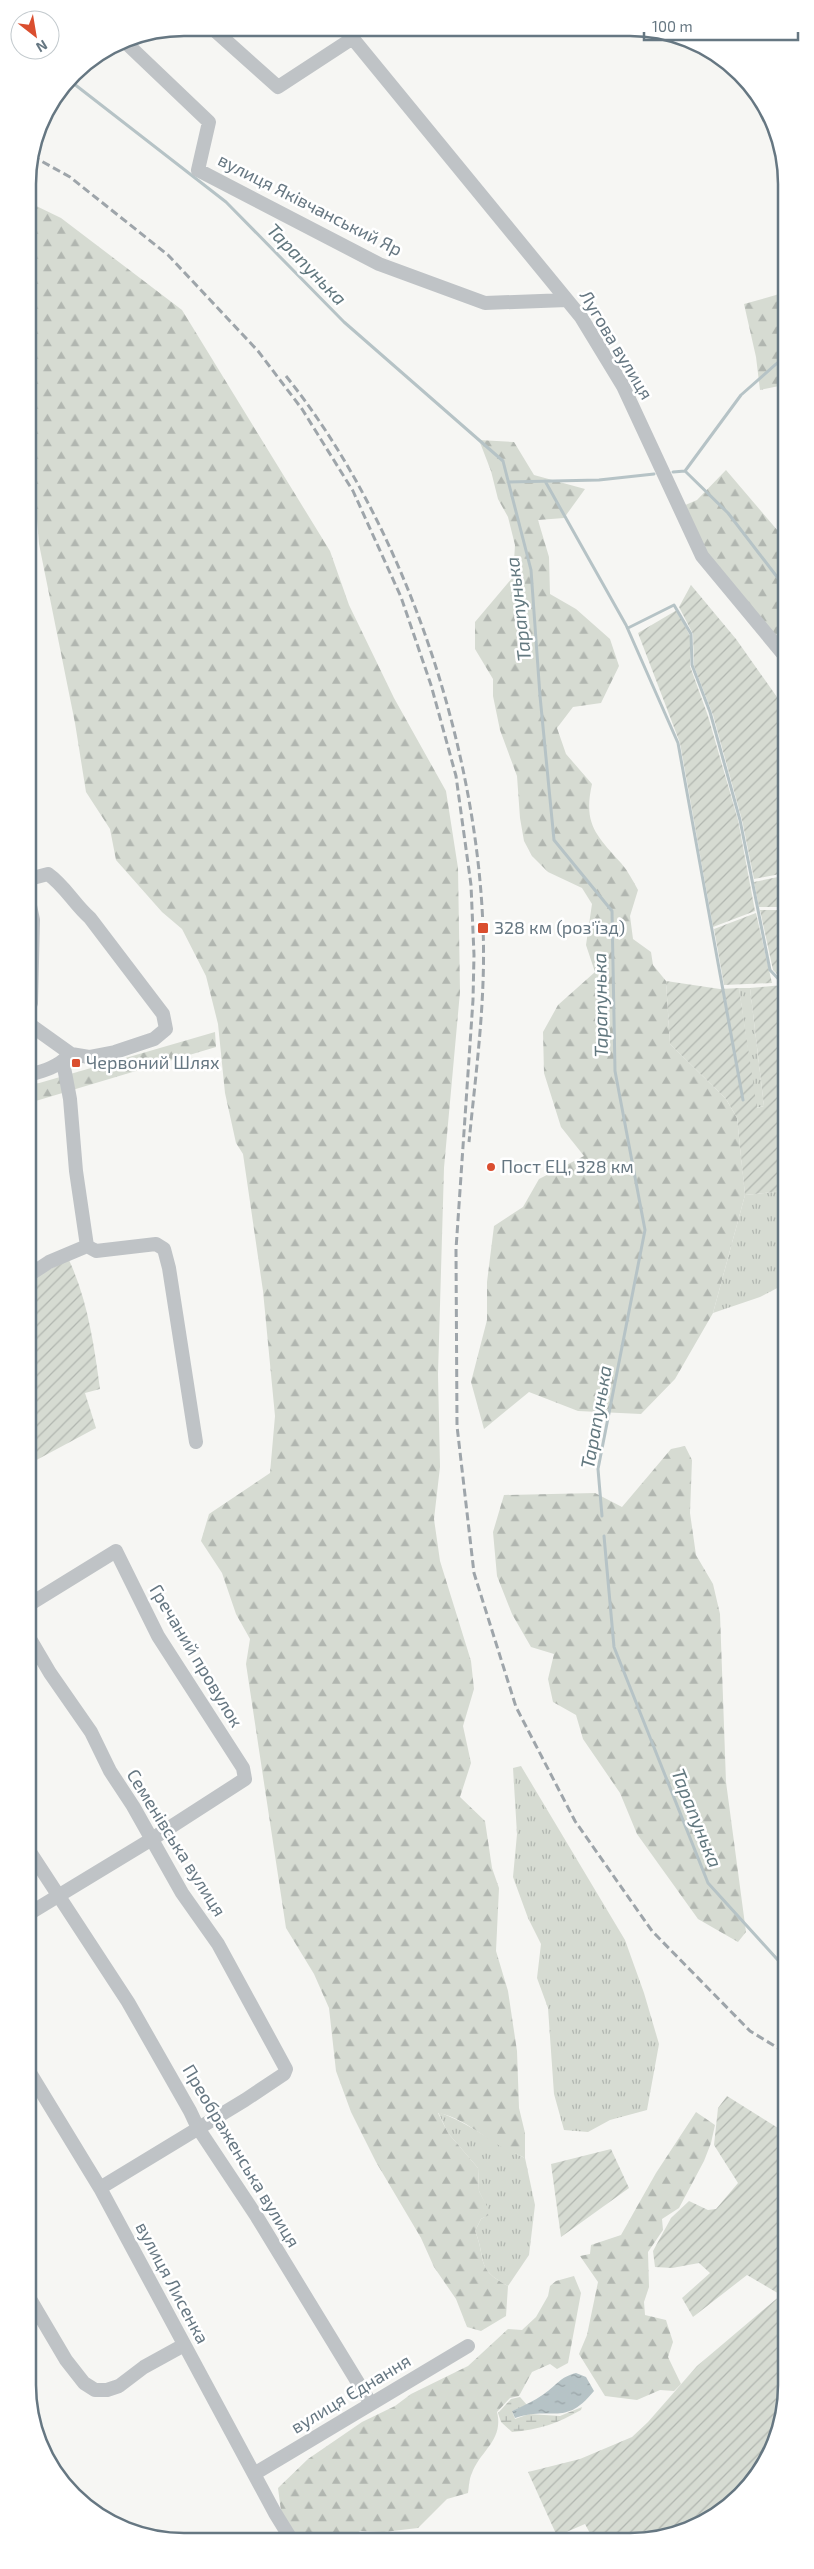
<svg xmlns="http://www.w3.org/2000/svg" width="814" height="2569" viewBox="0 0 814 2569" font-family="'Exo 2',sans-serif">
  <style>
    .grass { fill: url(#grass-tufts) }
    .forest { fill: url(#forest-firs) }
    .wetland { fill: url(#wetland-marsh) }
    .garden { fill: url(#garden-furrows) }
    .water { fill: url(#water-ripples) }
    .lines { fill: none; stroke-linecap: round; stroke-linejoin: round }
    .stream { stroke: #b6c3c6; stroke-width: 3 }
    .minor { stroke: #bfc3c6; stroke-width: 14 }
    .rail { stroke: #9ea5aa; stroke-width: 3; stroke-dasharray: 8 4; stroke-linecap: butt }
    .poi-dot { fill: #da4e2f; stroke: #fff; stroke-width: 2 }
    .labels { text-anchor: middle; stroke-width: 5; stroke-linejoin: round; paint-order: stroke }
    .street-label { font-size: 18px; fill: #667782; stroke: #fff }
    .poi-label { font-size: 18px; fill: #667782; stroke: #fff; text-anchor: start }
    .water-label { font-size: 19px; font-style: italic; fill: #62787f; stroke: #fff }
    .rim { fill: none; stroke: #667782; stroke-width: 2.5 }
  </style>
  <defs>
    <pattern id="grass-tufts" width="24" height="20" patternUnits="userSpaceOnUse" patternTransform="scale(1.25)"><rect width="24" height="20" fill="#d6dbd2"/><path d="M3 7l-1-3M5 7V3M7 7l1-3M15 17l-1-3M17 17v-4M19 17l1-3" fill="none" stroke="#b1b6b0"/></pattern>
    <pattern id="forest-firs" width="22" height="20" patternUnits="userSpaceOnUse" patternTransform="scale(1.25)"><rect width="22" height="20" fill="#d6dbd2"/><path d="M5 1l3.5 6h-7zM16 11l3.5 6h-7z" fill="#b1b6b0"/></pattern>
    <pattern id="wetland-marsh" width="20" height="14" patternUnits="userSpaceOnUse" patternTransform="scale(1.25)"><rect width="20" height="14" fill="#d6dbd2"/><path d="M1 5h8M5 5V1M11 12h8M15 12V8" fill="none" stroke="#b1b6b0"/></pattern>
    <pattern id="garden-furrows" width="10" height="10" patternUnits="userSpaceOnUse" patternTransform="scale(1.25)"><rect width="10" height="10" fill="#d6dbd2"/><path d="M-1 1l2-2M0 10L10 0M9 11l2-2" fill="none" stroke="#b1b6b0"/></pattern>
    <pattern id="water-ripples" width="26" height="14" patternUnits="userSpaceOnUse" patternTransform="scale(1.25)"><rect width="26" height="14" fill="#b6c3c6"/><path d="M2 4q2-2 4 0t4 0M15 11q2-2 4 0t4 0" fill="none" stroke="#98a3a6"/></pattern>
  </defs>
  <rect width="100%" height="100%" fill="#f6f6f3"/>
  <path class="grass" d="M739 988H750L764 1106 756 1108Z
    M785 1191V1284L760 1297 713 1313 745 1195Z
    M521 1766 625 1940 644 1993 659 2044 647 2110 610 2120 588 2132 564 2130 554 2094 548 2008 537 1978 541 1944 528 1918 513 1877 517 1834 513 1768Z
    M438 2112C470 2123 494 2144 525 2158L535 2205 529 2255 508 2286C474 2268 487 2259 475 2231L481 2219 490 2214 479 2191 478 2168 448 2133Z"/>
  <path class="forest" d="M28 202 61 218 182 310 330 551 349 605 394 698 446 791 458 868 460 992 444 1168 438 1374 440 1467 434 1519 440 1561 471 1661 474 1689 463 1726 471 1763 460 1797 485 1821 492 1868 499 1888 496 1951 508 1991 517 2051 519 2108 525 2133V2158C517 2154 507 2151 500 2146 479 2134 463 2118 438 2113L448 2133 478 2168 479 2191 491 2214 481 2219 475 2231C487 2259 474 2268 508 2286L506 2316 481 2331 467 2327 456 2299 434 2267 421 2238 376 2162 351 2112 336 2071 329 2008 314 1974 286 1928 246 1664 250 1639 236 1614 222 1573 201 1541 209 1514 270 1473 275 1416 263 1291 243 1154 236 1143 225 1093 218 1024 206 976 182 929 162 912 116 860 110 829 86 792 75 723 39 544 32 456 28 438Z
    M784 291V385L760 390 756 357 744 304 776 295Z
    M479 440 514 442 534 475 585 489 564 518 538 520 549 557 550 594 576 609 610 639 619 666 601 703 573 707 557 728 566 754 592 784C583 824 596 835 621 863 628 871 633 881 638 890L630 916 633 939 651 952 653 965 666 981 670 1044 726 1099 737 1118 745 1195 713 1313 675 1379 641 1414 578 1411 529 1392 484 1429 471 1382 487 1320V1282L494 1226 523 1207 539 1179 584 1156 561 1127 544 1073 543 1032 558 1005 595 972 586 945 592 904 582 888 548 872 532 856 524 841 520 818 517 776 500 730 493 696V679L475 649V622L513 577 515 545 508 517 498 499 491 471Z
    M726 470 784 538V648L705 552 683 506 697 500Z
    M215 1032 216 1047 29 1103V1086Z
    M685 1446 692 1460 690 1513 696 1555 713 1584 720 1614 726 1782 746 1932 738 1942 698 1919 637 1834 620 1793 583 1739 576 1715 553 1702 548 1679 554 1654 531 1647 512 1614 497 1576 493 1532 504 1495 595 1493 622 1507 671 1449Z
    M696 2112 715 2125 711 2143 704 2161 679 2208 662 2219 663 2230 648 2252 649 2287 644 2302 645 2315 666 2320 673 2342 668 2357 681 2384 674 2391 660 2390 637 2400 605 2396 579 2354 587 2335 598 2282 580 2256 590 2254 591 2245 621 2235 656 2173Z
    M574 2276 581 2293 568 2363 557 2369 550 2364 532 2372 519 2396 510 2398 497 2412C504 2440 480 2451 472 2473 469 2479 469 2487 468 2493L447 2499 418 2528 384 2532 360 2531 349 2539H298L281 2511 278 2488 308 2459 362 2422 395 2406 411 2394 468 2366 508 2329 522 2330 536 2317 548 2296 550 2286 556 2281Z"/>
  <path class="wetland" d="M520 2397 527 2405 512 2411 515 2419 529 2414 560 2416 582 2407 581 2410C558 2423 539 2430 512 2432L501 2422 498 2413 511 2399Z"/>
  <path class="garden" d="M691 585 736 639 784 707V834L777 837 780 874 754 879 742 820 713 715 694 666 693 634 679 607Z
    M677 610 690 636V666L708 716 738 820 755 911 713 927 680 743 638 633Z
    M784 837V907H759L754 882 783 876 780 838Z
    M760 910H784L785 979H782L773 970Z
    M756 913 772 983 724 985 714 929Z
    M666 981 720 989 739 988 757 1108 764 1106 750 988 782 985 785 988V1191L745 1195 737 1118 726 1099 670 1044Z
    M69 1260C88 1301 94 1345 100 1389L85 1393 96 1428 29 1464V1279Z
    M727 2096 786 2133V2394L775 2444 750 2484 708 2521 660 2539H593L585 2524 557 2536 528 2472 580 2459 632 2437 648 2422 697 2366 781 2295 747 2275 693 2317 682 2298 710 2273 699 2263 672 2268 655 2267 653 2251 671 2218 689 2201 708 2210 716 2209 738 2183 714 2145 718 2108Z
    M611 2149 629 2188 561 2237 551 2164Z"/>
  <path class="water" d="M576 2373 586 2377 594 2391C564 2428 551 2405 515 2418L512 2411C523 2406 534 2401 544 2394 557 2385 560 2377 576 2373Z"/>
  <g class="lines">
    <path class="stream" d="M69 80 226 202 344 322 503 461 531 570 540 696 554 840 612 911 615 1071 645 1230 598 1469 602 1516
      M685 471 741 395 784 357
      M673 472 685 471 728 513 784 586
      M545 481 626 625 678 743 743 1100
      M508 482 599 480 654 474
      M628 628 674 605 691 634 692 665 710 712 740 820 770 970 785 986
      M604 1536 614 1647 708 1883 786 1969"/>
    <path class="minor" d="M212 28 278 87 353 38
      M345 29 581 317 623 386 702 556 784 655
      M123 40 209 122 198 170 379 264 485 303 567 300
      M29 879 48 874C65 886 74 904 90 918L163 1014 166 1029 154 1039 115 1052 89 1057 71 1054 29 1024
      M29 901 33 920 31 1003 29 1007
      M63 1062 70 1099 76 1171 87 1246 96 1251 156 1244 164 1249 169 1268 196 1442
      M29 1075C43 1071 58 1067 68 1056
      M29 1275 49 1262 87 1246
      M29 1469 30 1468
      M30 1604 116 1551 158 1636 243 1768 245 1779 152 1839 30 1913
      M30 1639 50 1673 91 1732 110 1771 133 1806 182 1893 218 1944 286 2069 284 2074 245 2100 100 2188
      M30 1852 128 2002 190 2111 198 2128 257 2217 371 2404
      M30 2073 100 2188 275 2513 291 2539
      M30 2299 66 2360 84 2383 95 2390H107L119 2386 144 2367 184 2345
      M254 2474 468 2346"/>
    <path class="rail" d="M32 156 70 177 168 255 258 351 302 409 353 491 401 597 431 685 456 776 471 885 474 955 473 1000 456 1249 457 1426 474 1573 516 1707 575 1821 652 1931 750 2031 786 2053
      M286 376C403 522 476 741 483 927 486 999 476 1071 469 1142"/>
  </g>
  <g class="poi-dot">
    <rect x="477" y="922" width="12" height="12" rx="2.5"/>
    <rect x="71" y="1058" width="10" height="10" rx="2.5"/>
    <circle cx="491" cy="1167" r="5"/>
  </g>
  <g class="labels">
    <g class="street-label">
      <text transform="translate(310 205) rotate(27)" y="6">вулиця Яківчанський Яр</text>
      <text transform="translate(616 345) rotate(59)" y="6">Лугова вулиця</text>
      <text transform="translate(196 1656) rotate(59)" y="6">Гречаний провулок</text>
      <text transform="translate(176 1843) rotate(58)" y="6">Семенівська вулиця</text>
      <text transform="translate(241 2156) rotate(59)" y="6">Преображенська вулиця</text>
      <text transform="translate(172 2283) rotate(62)" y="6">вулиця Лисенка</text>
      <text transform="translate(351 2394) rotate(-31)" y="6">вулиця Єднання</text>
    </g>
    <g class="poi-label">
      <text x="494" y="934">328 км (роз'їзд)</text>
      <text x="86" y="1069">Червоний Шлях</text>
      <text x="501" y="1173">Пост ЕЦ, 328 км</text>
    </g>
    <g class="water-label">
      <text transform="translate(307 264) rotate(46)" y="7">Тарапунька</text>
      <text transform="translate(518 609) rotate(-97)" y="7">Тарапунька</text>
      <text transform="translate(600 1005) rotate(-91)" y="7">Тарапунька</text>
      <text transform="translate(596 1417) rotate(-80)" y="7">Тарапунька</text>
      <text transform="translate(697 1818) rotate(68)" y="7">Тарапунька</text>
    </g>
  </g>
  <path d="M0 0H814V2569H0ZM184 36H630A148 148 0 0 1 778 184V2385A148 148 0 0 1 630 2533H184A148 148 0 0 1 36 2385V184A148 148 0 0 1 184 36Z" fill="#fff" fill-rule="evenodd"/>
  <path class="rim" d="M184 36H630A148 148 0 0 1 778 184V2385A148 148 0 0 1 630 2533H184A148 148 0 0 1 36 2385V184A148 148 0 0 1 184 36Z"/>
  <g transform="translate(35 35) rotate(149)"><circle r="24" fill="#ffffff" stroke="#c2c9cd"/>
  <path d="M0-4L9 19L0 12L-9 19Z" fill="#da4e2f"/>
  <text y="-8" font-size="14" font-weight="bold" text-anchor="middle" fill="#667782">N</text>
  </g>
  <path d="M644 32v8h154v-8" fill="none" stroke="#667782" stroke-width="2.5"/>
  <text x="652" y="32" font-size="15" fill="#667782" stroke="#ffffff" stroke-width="4" paint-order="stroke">100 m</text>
</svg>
